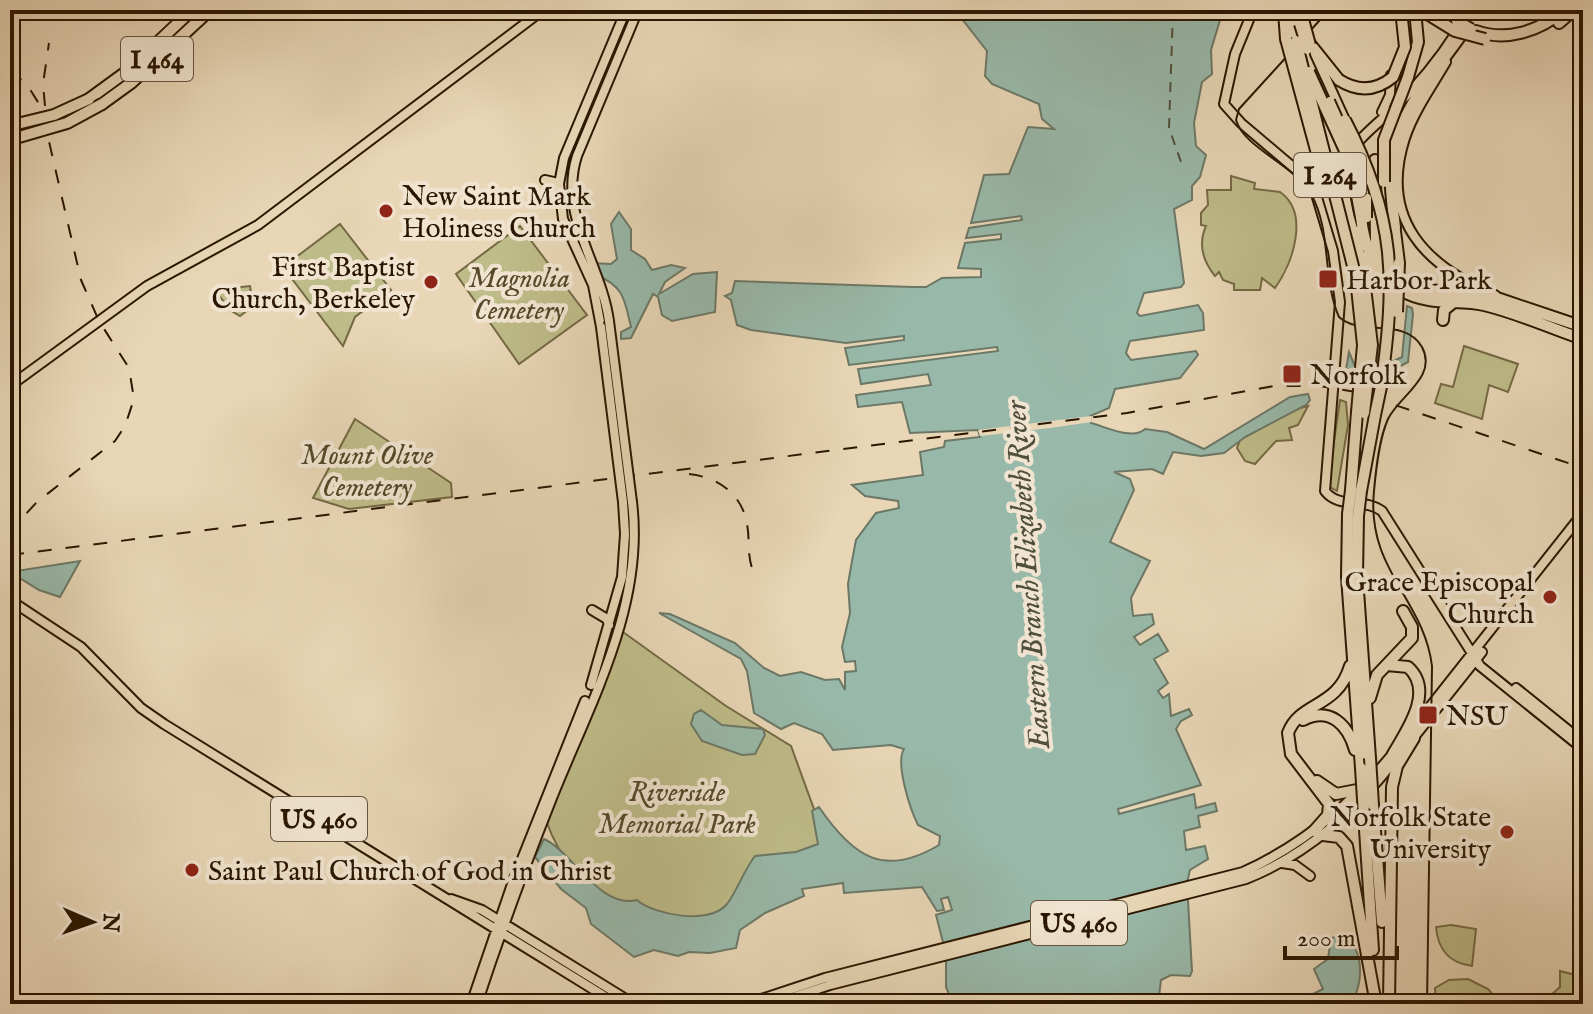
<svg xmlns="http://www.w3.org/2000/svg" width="1593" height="1014" viewBox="0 0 1593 1014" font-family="'IM FELL English',serif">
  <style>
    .green { fill: #bebc89; stroke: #746944; stroke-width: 2 }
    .water { fill: #98b9aa; stroke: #6c7866; stroke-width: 2 }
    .pier { fill: #e8d6b6 }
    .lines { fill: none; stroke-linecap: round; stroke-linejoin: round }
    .ferry { stroke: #504f3c; stroke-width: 2; stroke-dasharray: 10 8; stroke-linecap: butt }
    .major-casing { stroke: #2a1600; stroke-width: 12 }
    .highway-casing { stroke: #2a1600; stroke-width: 14 }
    .major { stroke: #e8d6b6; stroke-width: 8 }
    .highway { stroke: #e8d6b6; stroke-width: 10 }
    .tram { stroke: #2a1600; stroke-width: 2 }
    .rail { stroke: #2a1600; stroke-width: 2; stroke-dasharray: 14 14; stroke-linecap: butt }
    .major-bridge-casing { stroke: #2a1600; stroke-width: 12; stroke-linecap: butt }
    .highway-bridge-casing { stroke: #2a1600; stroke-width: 14; stroke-linecap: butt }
    .major-bridge { stroke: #e8d6b6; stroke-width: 8 }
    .highway-bridge { stroke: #e8d6b6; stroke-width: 10 }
    .poi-dot { fill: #8f2418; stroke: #f0e4d0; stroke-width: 3 }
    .labels { text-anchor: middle; stroke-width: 8; stroke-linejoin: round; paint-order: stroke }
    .shield { fill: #f0e4d0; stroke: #65543e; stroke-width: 2 }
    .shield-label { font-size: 26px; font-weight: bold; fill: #2a1600 }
    .poi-label { font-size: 28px; fill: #2a1600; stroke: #f0e4d0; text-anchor: start }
    .park-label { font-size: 28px; font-style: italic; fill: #564829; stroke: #f0e4d0 }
    .water-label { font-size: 30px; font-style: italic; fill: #504f3c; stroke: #f0e4d0 }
  </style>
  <rect width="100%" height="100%" fill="#e8d6b6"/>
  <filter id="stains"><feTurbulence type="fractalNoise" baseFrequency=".0025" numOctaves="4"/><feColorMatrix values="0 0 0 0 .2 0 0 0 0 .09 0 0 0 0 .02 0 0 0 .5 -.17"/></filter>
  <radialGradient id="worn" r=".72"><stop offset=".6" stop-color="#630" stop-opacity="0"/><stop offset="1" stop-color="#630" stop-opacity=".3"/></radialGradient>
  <path class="green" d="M1231 176 1255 183 1254 189 1280 192C1310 213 1293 263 1275 288L1262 278 1260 290H1234V284L1223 280 1219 272 1215 276C1202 260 1198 244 1206 226L1201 225V213L1208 205 1207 190H1231Z
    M340 224 391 290 355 317 343 346 283 267Z
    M520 226 587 315 519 364 456 274Z
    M250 286 253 306 240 316 230 310 215 290Z
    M1464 346 1518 364 1508 392 1489 385 1482 419 1435 403 1441 384 1453 387Z
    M1340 400 1346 402 1348 425 1337 491 1328 486 1329 476Z
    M1308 406 1298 425 1289 428 1292 440 1276 441 1255 464 1245 461 1237 448 1240 440 1292 410Z
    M355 419 451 483 452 497 349 509 313 498Z
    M623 632 726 706 791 746 834 864C804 877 744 910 715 915 643 928 572 893 547 823Z
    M1451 925 1476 929 1472 966C1449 963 1438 950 1436 927Z
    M1560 971 1583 977V1004L1553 1002 1551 995 1560 987Z
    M1468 979 1488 989 1501 1004H1436L1435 988 1449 980Z"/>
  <path class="water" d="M955 10H1223L1211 50 1212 74 1202 82 1194 123 1196 146 1206 155 1200 177 1192 186V200L1174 209 1184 283 1181 287 1144 293 1137 313 1140 316 1198 305 1203 313 1204 330 1130 341 1126 353 1131 360 1196 351 1198 355 1180 378 1115 389 1109 408 1090 416 1091 423C1104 426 1132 441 1145 429L1167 432 1204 449 1290 397 1308 394 1310 400 1306 405 1245 437 1224 453 1201 456 1173 452 1163 474 1152 469 1114 472 1130 479 1134 490 1110 542 1150 561 1131 598 1133 616 1152 614 1154 624 1134 637 1140 645 1158 634 1168 651 1154 659 1168 683 1158 691 1163 698 1169 694 1171 716 1189 709 1192 715 1181 721 1176 729 1201 785 1118 809 1119 814 1194 794 1196 808 1215 803 1217 811 1198 816 1200 827 1184 831 1186 850 1205 846 1208 859 1190 870 1187 883 1192 971 1190 976 1171 975 1161 980 1159 997 1166 1004H953L946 987V954L936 915 952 910 948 897 941 899 944 910 937 911 922 887 844 893 843 883 802 889 804 896 765 913 740 930 736 948 710 953 689 952 678 956 654 950 634 957 591 924 586 908 561 889 535 857 544 839C572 851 600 910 637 900 654 915 709 925 726 905 734 897 744 870 755 856L796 852 818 844 812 811 819 807C853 857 884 878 939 845L940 836 918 825C910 809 895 763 904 749L891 745 833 750 822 734 794 723 781 729 754 713 747 671 741 659 659 613 670 614 735 643 764 668 780 676 801 672 825 680 839 679 845 690V672L856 671 855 661 845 662 842 647 850 613 848 584 852 561 856 540 876 513 899 508 898 501 865 496 852 485 923 475 920 452 944 447 945 441 980 437 978 430 910 433 902 402 858 407 856 395 931 385 928 374 861 384 858 369 998 351 997 347 849 365 845 348 904 340V336L846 343 751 330 737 325 731 300 725 296 732 293 735 281 913 287H926L942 278 981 277V269L958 268 965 243 1001 239V234L966 238 969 228 1022 220 1021 216 971 223 984 175 1009 174 1028 127 1054 129 1042 119 1039 104 992 84 985 76 987 51Z
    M619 212 631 229V250L645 259 652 270 671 265 685 268 665 282 659 294 693 274 717 272 715 312 672 321 662 315 658 297 653 294 631 338 621 339V332L631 327C624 297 624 287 595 274L591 263 611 264 617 259 611 224Z
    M1407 306 1412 308 1413 314 1408 362 1395 369 1352 372 1346 369 1349 352 1354 364 1394 361 1402 357Z
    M80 561 60 597 39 590 10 572Z
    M701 710 722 725 763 729 765 735 755 754 742 755 702 741 691 724 694 714Z
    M1344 935C1362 948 1363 974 1356 994L1343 1004H1293L1323 989 1314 969 1328 959 1331 938Z"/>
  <path class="pier" d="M1091 416 1092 422 1050 428 980 436 978 430Z"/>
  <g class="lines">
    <path class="ferry" d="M1173 10 1169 128 1181 162"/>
    <defs>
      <path id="major" d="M1253 10 1235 54 1224 104 1241 123 1313 184 1333 251 1340 302 1325 491C1338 509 1365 498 1382 511L1480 666 1583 749
        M1297 10 1299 24
        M1315 54 1345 120
        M1446 62C1432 86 1414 111 1405 138 1379 219 1425 266 1495 295
        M1382 112 1390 95 1391 75
        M545 180 554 182 559 187
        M1355 236C1327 142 1357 149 1412 90 1434 66 1454 38 1470 10
        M1362 256 1374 274 1392 290
        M609 321C601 263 558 216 577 156L638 10
        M601 327 593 285 563 219 559 184 564 158 626 10
        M10 386 147 286 258 225 543 10
        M10 600 81 647 141 708 164 724 617 1004
        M592 610 607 619 609 625
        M591 685 622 577 625 534 623 502
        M1516 688 1583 742
        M1406 737 1583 513
        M1411 741 1482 652
        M1282 863 1295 865 1310 876
        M451 899 482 910 634 1004
        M471 1004 512 884 585 701
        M477 1004C500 934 525 866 552 798 590 703 645 606 632 502
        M746 1004 825 978 1243 872C1305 844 1353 803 1395 751
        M772 1004 830 985 1246 879C1311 853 1357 809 1399 755"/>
      <path id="highway" d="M1288 10 1296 41
        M1442 10 1457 21
        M1284 12 1286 39
        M1559 23 1574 10
        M1476 31C1507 42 1540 31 1564 10
        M1311 45 1339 80
        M1408 77 1418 42 1415 10
        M89 99 126 72 192 10
        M102 104 131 83 210 10
        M1375 160 1376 243 1382 260 1396 279 1420 289 1494 297 1583 327
        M1361 217C1365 258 1385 293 1429 300 1447 303 1466 301 1484 305 1518 313 1550 328 1583 339
        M1394 223 1399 263
        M1395 228C1393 207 1389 186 1391 165 1395 115 1434 74 1462 34
        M1354 231 1364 279
        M1443 320 1444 310 1455 301
        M1351 490 1357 412
        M1361 491 1375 415
        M1348 514 1347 577 1361 768
        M1358 516 1357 577 1370 758
        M1387 665 1408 667C1435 691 1407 730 1393 754
        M1370 698 1377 675 1412 638V627L1403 611
        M1303 720C1330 706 1348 725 1355 750
        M1317 781 1336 794 1362 789
        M1373 805 1382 922
        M1364 815 1373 950
        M1314 831 1328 815 1329 804 1291 754 1288 733C1300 701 1337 709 1350 666
        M1323 835 1339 837 1347 846 1376 1004
        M1389 1004 1392 787 1397 766 1414 738"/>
    </defs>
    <use href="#major" class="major-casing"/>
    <use href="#highway" class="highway-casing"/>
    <use href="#major" class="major"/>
    <use href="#highway" class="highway"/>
    <path class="tram" d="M1329 10 1239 109 1236 120C1244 148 1296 166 1311 194 1332 231 1322 279 1339 317 1361 337 1405 317 1422 347 1438 377 1399 396 1388 419 1379 439 1376 469 1374 491 1366 570 1424 599 1432 666L1427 1004"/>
    <path class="rail" d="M10 72 26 83 41 107 81 280 99 321 129 368 134 399 125 426 115 441 37 502 10 531
      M45 106 43 84 49 43
      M689 474C718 477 742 494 747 524 750 539 747 553 752 568
      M10 555 1127 413 1274 386H1320L1356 392 1583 468"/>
    <defs>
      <path id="major-bridge" d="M1304 19 1311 45
        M1299 24 1307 50
        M1330 101 1356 159 1363 206
        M1367 198V218
        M609 321 632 502
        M601 327 623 502"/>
      <path id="highway-bridge" d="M1421 10 1455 31 1485 39
        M1457 21 1471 29
        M1286 39 1323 176
        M1296 41 1356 278 1363 345 1357 412
        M1309 72 1351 164 1361 217
        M1339 80C1358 92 1376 91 1393 77L1405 47 1401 10
        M1345 120C1396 218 1396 280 1381 387
        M13 125 54 115 89 99
        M19 137 67 123 102 104
        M1384 182V140L1408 77
        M1397 312 1399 263
        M1364 413 1372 345 1364 279
        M1375 415 1382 382
        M1348 514 1351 490
        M1358 516 1361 491
        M1370 758 1373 805
        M1361 768 1364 815"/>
    </defs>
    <use href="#major-bridge" class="major-bridge-casing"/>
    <use href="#highway-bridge" class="highway-bridge-casing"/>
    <use href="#major-bridge" class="major-bridge"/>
    <use href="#highway-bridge" class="highway-bridge"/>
  </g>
  <g class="poi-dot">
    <circle cx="386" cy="211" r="8"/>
    <rect x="1318" y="269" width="20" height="20" rx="4"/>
    <circle cx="431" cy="282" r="8"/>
    <rect x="1282" y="364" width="20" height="20" rx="4"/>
    <circle cx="1550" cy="597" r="8"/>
    <rect x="1418" y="705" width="20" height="20" rx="4"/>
    <circle cx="1507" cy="832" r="8"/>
    <circle cx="192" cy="870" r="8"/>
  </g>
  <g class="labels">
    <g class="shield">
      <rect x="121" y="37" width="72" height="44" rx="6"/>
      <rect x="1294" y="153" width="72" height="44" rx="6"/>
      <rect x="271" y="797" width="96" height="44" rx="6"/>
      <rect x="1031" y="901" width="96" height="44" rx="6"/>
    </g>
    <g class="shield-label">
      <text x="157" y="68">I 464</text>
      <text x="1330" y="184">I 264</text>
      <text x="319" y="828">US 460</text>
      <text x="1079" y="932">US 460</text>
    </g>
    <g class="poi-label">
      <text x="402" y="205">New Saint Mark<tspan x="402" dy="32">Holiness Church</tspan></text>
      <text x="415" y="276" text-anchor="end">First Baptist<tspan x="415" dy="32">Church, Berkeley</tspan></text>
      <text x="1346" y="289">Harbor Park</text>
      <text x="1310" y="384">Norfolk</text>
      <text x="1534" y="591" text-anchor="end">Grace Episcopal<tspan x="1534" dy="32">Church</tspan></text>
      <text x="1446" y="725">NSU</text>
      <text x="1491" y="826" text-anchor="end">Norfolk State<tspan x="1491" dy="32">University</tspan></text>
      <text x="208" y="880">Saint Paul Church of God in Christ</text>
    </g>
    <g class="park-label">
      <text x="519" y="287">Magnolia<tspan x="519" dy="32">Cemetery</tspan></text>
      <text x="367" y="464">Mount Olive<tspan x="367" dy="32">Cemetery</tspan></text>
      <text x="677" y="801">Riverside<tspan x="677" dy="32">Memorial Park</tspan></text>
    </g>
    <g class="water-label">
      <text transform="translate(1027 575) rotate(-94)" y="10">Eastern Branch Elizabeth River</text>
    </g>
  </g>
  <rect width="1593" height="1014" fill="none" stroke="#e8d6b6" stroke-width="40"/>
  <rect x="12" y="12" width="1569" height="990" fill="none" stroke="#2a1600" stroke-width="4"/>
  <rect x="20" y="20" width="1553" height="974" fill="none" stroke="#2a1600" stroke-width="2"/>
  <g transform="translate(92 922) rotate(92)" stroke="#f0e4d0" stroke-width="6" paint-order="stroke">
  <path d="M0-6L14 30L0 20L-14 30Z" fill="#2a1600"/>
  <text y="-12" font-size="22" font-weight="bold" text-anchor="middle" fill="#2a1600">N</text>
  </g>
  <path d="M1285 946v12h112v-12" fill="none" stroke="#2a1600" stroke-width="4"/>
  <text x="1297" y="946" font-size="24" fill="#2a1600" stroke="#f0e4d0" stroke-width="6" paint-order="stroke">200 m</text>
  <rect width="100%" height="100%" filter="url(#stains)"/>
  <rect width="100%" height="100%" fill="url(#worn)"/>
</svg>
